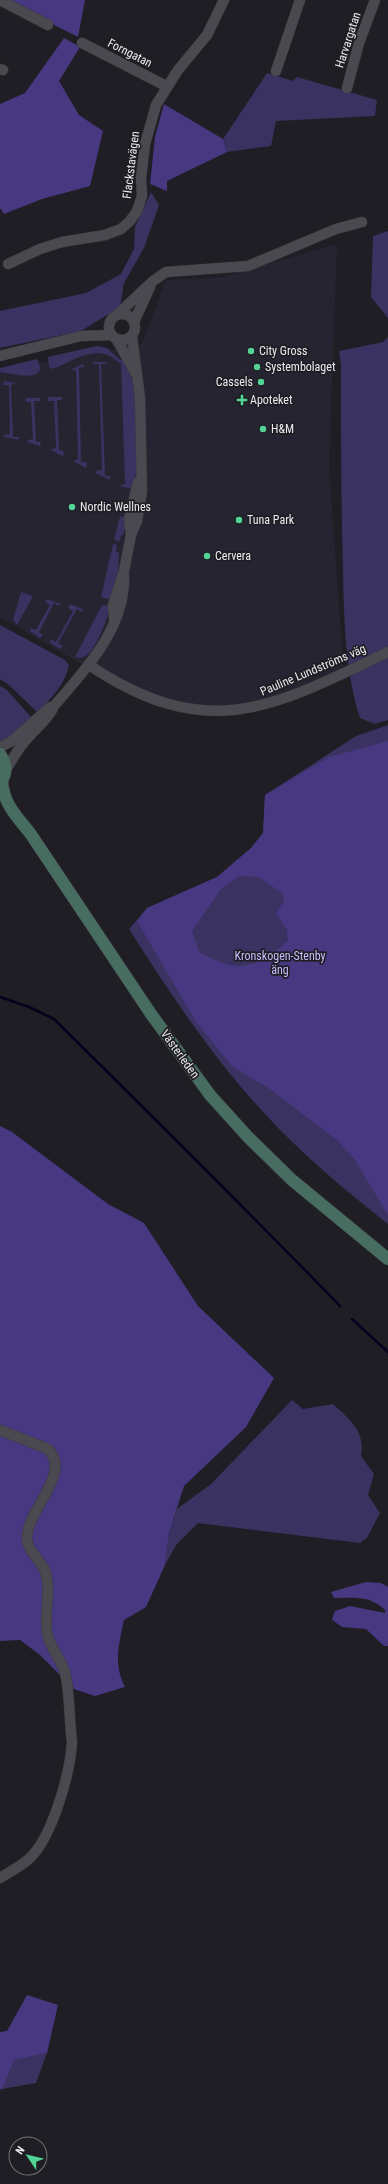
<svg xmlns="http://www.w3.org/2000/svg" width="388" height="2184" viewBox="0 0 388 2184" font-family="'Roboto Condensed',sans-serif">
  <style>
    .built { fill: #252430 }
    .green { fill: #3a3261 }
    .forest { fill: #483881; fill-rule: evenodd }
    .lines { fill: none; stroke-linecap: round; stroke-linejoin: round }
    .stream { stroke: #08001f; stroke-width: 2.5 }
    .minor-casing { stroke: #3a3a3f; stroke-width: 11 }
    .secondary-casing { stroke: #3a3a3f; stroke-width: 13 }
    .minor { stroke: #4a4950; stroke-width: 10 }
    .secondary { stroke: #476c60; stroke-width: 12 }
    .poi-dot { fill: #53d396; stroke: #1e1e24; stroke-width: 1.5 }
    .labels { text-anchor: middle; stroke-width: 3.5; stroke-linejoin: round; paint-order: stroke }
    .street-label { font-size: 12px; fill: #ebebef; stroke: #1e1e24 }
    .poi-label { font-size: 12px; fill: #ebebef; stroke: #1e1e24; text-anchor: start }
    .park-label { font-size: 12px; fill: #c5befd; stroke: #1e1e24 }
  </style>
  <rect width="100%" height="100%" fill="#1e1e24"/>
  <path class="built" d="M337 244 329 467 344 673 307 691 211 713 121 687 0 617V370L142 344 166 280 223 277Z"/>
  <path class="green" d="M267 73 293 81 297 77 377 100 375 116 276 121 271 146 227 152 223 139Z
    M151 192 159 205 144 248 124 283 120 307 81 331 0 348V311L86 293 121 274 134 249 135 227Z
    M388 231V318L371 297 373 236Z
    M388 337V720L375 724 360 718C345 671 344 619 343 571 341 502 341 433 341 365L339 351 383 342Z
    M97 346 107 348 120 360H125C129 370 133 379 134 390 138 411 141 470 132 489L119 486 125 484 121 363C116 362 114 357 108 355 87 348 70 363 52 369L49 367 48 357Z
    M37 359C51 385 10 373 0 372V368Z
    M93 362H105L107 364H101L105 476H110V480L95 473 96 471 102 470 99 364H93Z
    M83 364 84 367 79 368 81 462H87L86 468 73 461 78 459 76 370H70Z
    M4 381 16 383 11 385 13 437H19L18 440 4 437V435L10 434 9 385H3Z
    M48 397H62V400H57L59 450 64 451 63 456 50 450 56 448 54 401H48Z
    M26 398H40V401H34L36 442H41L40 446 27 442 28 440 33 439 31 402H26Z
    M120 516 128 518 123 535H121L120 541 114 540Z
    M113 544 117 545 116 552 119 553 118 574 112 600 101 597Z
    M21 592 33 596 17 625 13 620Z
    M47 599 61 604 59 606 54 603 39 632 43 635 40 638 30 631 31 628 36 630 50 605 45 602Z
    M70 604 83 609 82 612 77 609 58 643 63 646 60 649 49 642 51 639 56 642 73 611 68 608Z
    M102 605 109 606 110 608C106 621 95 655 81 658L75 657Z
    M0 625 65 660 69 665C65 685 51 699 37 712L9 685 0 679Z
    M0 686 7 690 31 717 8 739 0 741Z
    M388 725V1224C351 1195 314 1164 280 1130 221 1070 174 1000 129 929L147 908 217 877 251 848 263 833 265 795 356 736Z
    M292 1400 303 1409 333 1404C349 1419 366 1431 361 1456L374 1474 368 1495 380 1513 367 1538 360 1543 198 1523 176 1545 165 1565 169 1533 177 1509 211 1484Z
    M47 2053 36 2083 2 2089 0 2092 13 2060Z"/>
  <path class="forest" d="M10 0H85L78 37 9 2Z
    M64 38 80 47 59 81 79 115 103 131 90 186 42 199 4 214 0 208V104L25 93Z
    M164 104 223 139 227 152 167 181V191L150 184 155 137Z
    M388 741V1215L355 1160 338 1141 270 1089 233 1067 196 1022 137 921 147 908 217 877 251 848 263 833 265 795 329 757ZM239 876 259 877 283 894 284 901 276 913 287 930 288 941C253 970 239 974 199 952L192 931 221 889Z
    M0 1126 12 1132 108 1204 144 1223 198 1306 274 1378 246 1427 184 1486 169 1533 165 1565 146 1607 124 1620C119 1644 113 1664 125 1687L95 1696 74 1689 40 1655 20 1640 0 1641Z
    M366 1582 381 1583 388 1587V1646H384L366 1629 342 1627 332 1620 335 1611 350 1606 385 1613V1610C370 1595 354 1598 334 1598L331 1592Z
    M27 1995 58 2005 47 2053 14 2060 2 2089H0V2032L7 2031Z"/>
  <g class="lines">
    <path class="stream" d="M0 997 29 1007 54 1019C150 1114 246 1209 340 1306
      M352 1319 388 1352"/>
    <defs>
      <path id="minor" d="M0 0 48 25
        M82 43 166 86
        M0 69 3 70
        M276 71 300 0
        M347 88 359 43 375 0
        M8 264 40 249 62 242 105 235 121 229 130 221 137 211 142 196 141 178 145 144 156 105 178 70 207 35 224 0
        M109 327a13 13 0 1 1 26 0a13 13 0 1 1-26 0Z
        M117 315 153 281 166 272 248 266 336 229 362 222
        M134 322 150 287
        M117 340 136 374
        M0 356 81 336 111 335
        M131 535 129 519 138 482
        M114 619 113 605 124 571 131 535 137 521 142 491 140 398 132 337
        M89 665C207 744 272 708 388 652
        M0 747 12 741 50 707
        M5 772C11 761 17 750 26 740 36 728 48 720 54 706 86 669 126 627 124 575
        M0 1430 48 1449C73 1474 25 1511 27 1540 29 1554 43 1561 46 1574 51 1592 44 1613 47 1632 49 1647 61 1658 65 1673 70 1692 69 1720 72 1742 70 1774 53 1834 31 1857 22 1866 11 1871 0 1878"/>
      <path id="secondary" d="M0 754C7 764 7 774 0 784
        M2 781C3 803 17 817 30 833L151 1014 210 1095 248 1137 292 1180 388 1259"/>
    </defs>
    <use href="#minor" class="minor-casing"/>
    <use href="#secondary" class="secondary-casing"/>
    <use href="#minor" class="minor"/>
    <use href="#secondary" class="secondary"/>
  </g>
  <g class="poi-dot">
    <circle cx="251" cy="351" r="4"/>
    <circle cx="257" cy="367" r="4"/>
    <circle cx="261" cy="382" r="4"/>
    <path d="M240 394h4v4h4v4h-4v4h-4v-4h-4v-4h4z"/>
    <circle cx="263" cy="429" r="4"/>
    <circle cx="72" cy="507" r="4"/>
    <circle cx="239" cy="520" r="4"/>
    <circle cx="207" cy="556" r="4"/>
  </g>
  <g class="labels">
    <g class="street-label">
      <text transform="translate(348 40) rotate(-72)" y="4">Harvargatan</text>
      <text transform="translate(130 53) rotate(27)" y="4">Forngatan</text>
      <text transform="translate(131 165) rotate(-83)" y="4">Flackstavägen</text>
      <text transform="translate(313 670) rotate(-23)" y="4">Pauline Lundströms väg</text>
      <text transform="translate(180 1054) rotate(54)" y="4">Västerleden</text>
    </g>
    <g class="poi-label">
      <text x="259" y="355">City Gross</text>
      <text x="265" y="371">Systembolaget</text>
      <text x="253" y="386" text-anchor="end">Cassels</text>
      <text x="250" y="404">Apoteket</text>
      <text x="271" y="433">H&amp;M</text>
      <text x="80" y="511">Nordic Wellnes</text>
      <text x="247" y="524">Tuna Park</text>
      <text x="215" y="560">Cervera</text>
    </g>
    <g class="park-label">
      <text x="280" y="960">Kronskogen-Stenby<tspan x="280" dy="14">äng</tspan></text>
    </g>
  </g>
  <g transform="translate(28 2156) rotate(305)"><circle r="19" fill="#1e1e24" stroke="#707075"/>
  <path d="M0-3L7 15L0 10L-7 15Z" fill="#53d396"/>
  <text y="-6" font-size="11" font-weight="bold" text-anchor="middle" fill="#ebebef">N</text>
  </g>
</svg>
